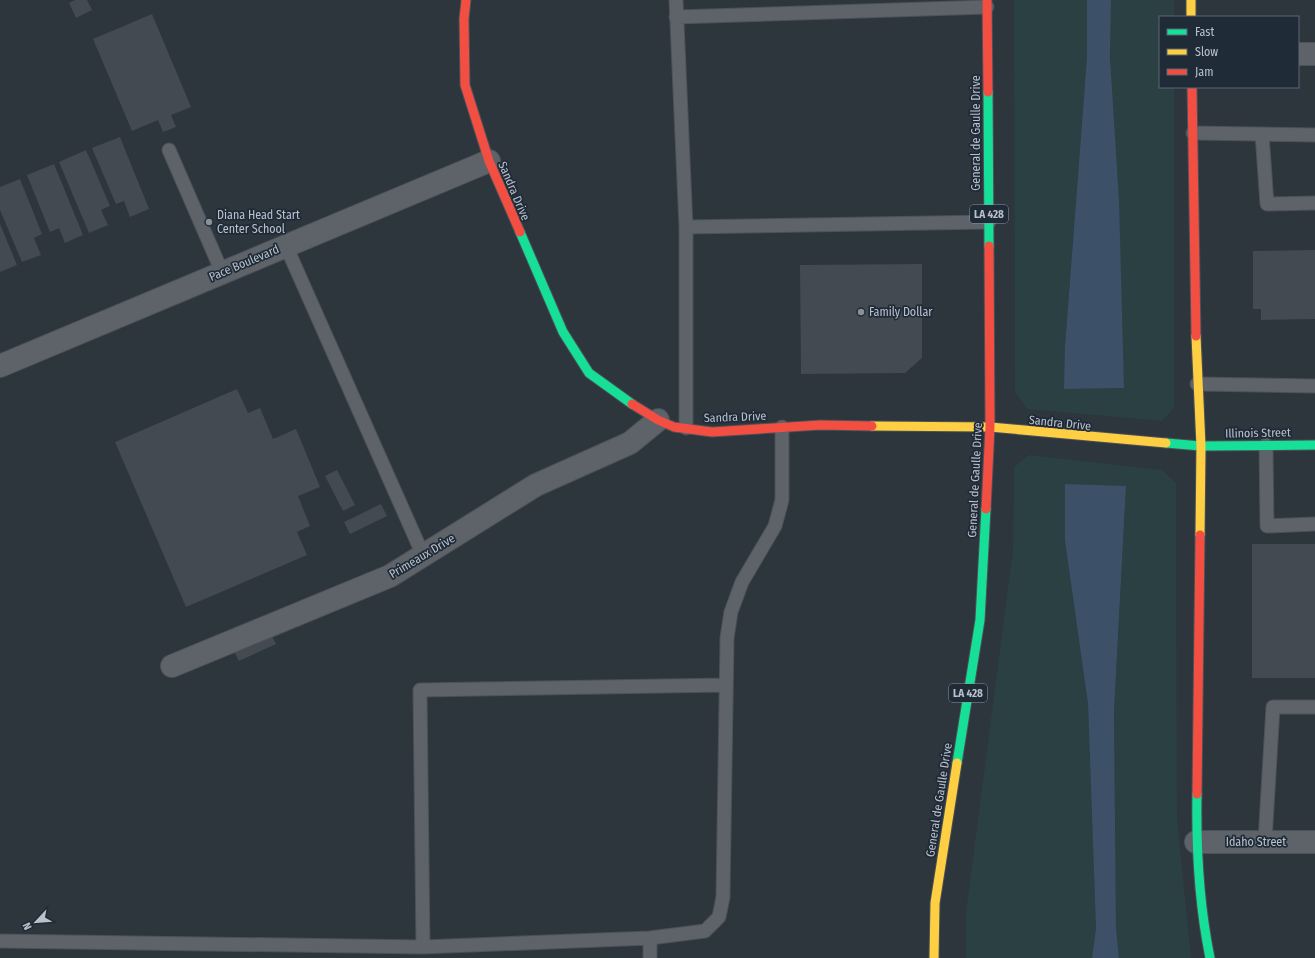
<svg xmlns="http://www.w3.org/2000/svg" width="1315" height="958" viewBox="0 0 1315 958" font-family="'Fira Sans Condensed',sans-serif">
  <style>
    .green { fill: #2a4043 }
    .water { fill: #3c5067 }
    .building { fill: #444a51 }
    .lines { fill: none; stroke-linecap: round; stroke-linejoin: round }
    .lane-casing { stroke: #4c5157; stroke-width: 15 }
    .street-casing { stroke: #4c5157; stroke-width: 24 }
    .fast-casing { stroke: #4c5157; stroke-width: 11 }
    .slow-casing { stroke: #4c5157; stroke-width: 11 }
    .jam-casing { stroke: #4c5157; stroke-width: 11 }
    .lane { stroke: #5e636a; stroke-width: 13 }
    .street { stroke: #5e636a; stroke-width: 22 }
    .fast { stroke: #16e098; stroke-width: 9 }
    .slow { stroke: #ffcf43; stroke-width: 9 }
    .jam { stroke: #f24e42; stroke-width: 9 }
    .poi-dot { fill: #88909a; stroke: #202b38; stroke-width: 1.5 }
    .labels { text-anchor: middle; stroke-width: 3.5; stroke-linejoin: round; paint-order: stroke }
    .shield { fill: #202b38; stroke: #8b94a0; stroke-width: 1 }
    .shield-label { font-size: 11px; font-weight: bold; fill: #b9c1cc }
    .street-label { font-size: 12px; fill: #b9c1cc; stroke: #202b38 }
    .poi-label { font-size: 12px; fill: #b9c1cc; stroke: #202b38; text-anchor: start }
  </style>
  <rect width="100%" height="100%" fill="#2d353d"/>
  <path class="green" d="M1014 0H1087V57L1065 346V389L1124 388 1110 58 1111 0H1174V17H1160V87H1174V408L1162 421 1027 409 1015 392Z
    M1029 455 1162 470 1176 483 1177 819 1191 958H1119L1116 928 1114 711 1126 487 1065 484V541L1088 704 1096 928 1092 958H966V912L1013 549 1014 467Z"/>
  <path class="water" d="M1087 0H1111L1110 58 1119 200 1124 388 1064 389 1065 346 1087 57Z
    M1065 484 1126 486 1114 711 1116 928 1119 958H1092L1096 928 1088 704 1065 541Z"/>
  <path class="building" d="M75 0H87L92 10 76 18 69 3Z
    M152 14 191 107 171 115 176 127 163 132 158 120 132 131 93 39Z
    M120 137 149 209 130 217 124 201 116 204 92 148Z
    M86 150 110 206 101 210 108 225 89 233 59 162Z
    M54 164 83 235 65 243 59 228 50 232 27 175Z
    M20 179 42 234 34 238 41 255 22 262 0 210V187Z
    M0 224 17 265 0 272Z
    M1315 250V319L1261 320V309H1253V251Z
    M922 264V358L905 373 801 374 800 265Z
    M237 389 248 413 260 408 273 439 296 429 320 487 298 496 310 526 297 532 307 555 186 607 115 442Z
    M337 470 355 505 343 511 325 476Z
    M381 504 387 516 350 534 344 522Z
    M1252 544H1315V678H1252Z
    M270 632 276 644 239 661 233 650Z"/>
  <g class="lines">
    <defs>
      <path id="lane" d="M676 0 686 227V428
        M676 17 987 7
        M1193 133 1315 135
        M1262 134 1267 204 1315 203
        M169 150 222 272
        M686 227 989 222
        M286 246 423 555
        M1197 384 1315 386
        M1266 445 1267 526 1315 524
        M1265 841 1273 707H1315
        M0 941 423 947 650 938 705 931 719 917 723 897 727 638 731 612 742 582 775 526 782 500V427
        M423 947 420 690 726 685
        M650 958V938"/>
      <path id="street" d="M1298 54H1315
        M0 366 489 161
        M172 666 390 576 536 485 630 443 658 420
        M1196 842H1315"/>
      <path id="fast" d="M988 92 989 246
        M520 232 563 332 589 373 632 404
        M1166 443 1201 446 1315 445
        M957 763 980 620 986 509
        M1197 794C1196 849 1199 904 1210 958"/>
      <path id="slow" d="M1191 0V17
        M1196 336 1201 446 1200 535
        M872 426 990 427 1166 443
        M934 958 935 903 957 763"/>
      <path id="jam" d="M466 0 464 19 465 85 489 161 520 232
        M987 0 988 92
        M1192 87 1196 336
        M632 404 658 420 674 427 712 432 820 425 872 426
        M986 509 990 427 989 246
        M1197 794 1200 535"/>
    </defs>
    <use href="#lane" class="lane-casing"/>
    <use href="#street" class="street-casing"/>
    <use href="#fast" class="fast-casing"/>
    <use href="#slow" class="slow-casing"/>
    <use href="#jam" class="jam-casing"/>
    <use href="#lane" class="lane"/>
    <use href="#street" class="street"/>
    <use href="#fast" class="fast"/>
    <use href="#slow" class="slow"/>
    <use href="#jam" class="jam"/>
  </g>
  <g class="poi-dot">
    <circle cx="209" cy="222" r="4"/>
    <circle cx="861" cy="312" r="4"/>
  </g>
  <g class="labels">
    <g class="shield">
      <rect x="970" y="205" width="38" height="18" rx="3"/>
      <rect x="949" y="684" width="38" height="18" rx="3"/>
    </g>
    <g class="shield-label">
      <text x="989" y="218">LA 428</text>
      <text x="968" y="697">LA 428</text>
    </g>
    <g class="street-label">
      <text transform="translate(976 133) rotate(-90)" y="4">General de Gaulle Drive</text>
      <text transform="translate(514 191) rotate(67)" y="4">Sandra Drive</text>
      <text transform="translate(244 263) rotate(-23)" y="4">Pace Boulevard</text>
      <text transform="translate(735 417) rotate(-2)" y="4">Sandra Drive</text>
      <text transform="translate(1060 423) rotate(6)" y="4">Sandra Drive</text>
      <text transform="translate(1258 433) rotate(-1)" y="4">Illinois Street</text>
      <text transform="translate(975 480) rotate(-87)" y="4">General de Gaulle Drive</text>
      <text transform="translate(422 556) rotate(-31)" y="4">Primeaux Drive</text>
      <text transform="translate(939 800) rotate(-81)" y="4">General de Gaulle Drive</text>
      <text x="1256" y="846">Idaho Street</text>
    </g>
    <g class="poi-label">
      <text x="217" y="219">Diana Head Start<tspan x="217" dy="14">Center School</tspan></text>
      <text x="869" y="316">Family Dollar</text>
    </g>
  </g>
  <rect x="1159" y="16" width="140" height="72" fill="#202b38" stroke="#5d6773"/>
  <rect x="1167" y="29" width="20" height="6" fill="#16e098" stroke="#5d6773"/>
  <text x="1195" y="36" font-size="12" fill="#b9c1cc">Fast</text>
  <rect x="1167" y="49" width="20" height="6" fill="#ffcf43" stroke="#5d6773"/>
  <text x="1195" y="56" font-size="12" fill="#b9c1cc">Slow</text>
  <rect x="1167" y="69" width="20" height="6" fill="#f24e42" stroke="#5d6773"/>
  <text x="1195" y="76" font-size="12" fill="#b9c1cc">Jam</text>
  <g transform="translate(36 922) rotate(244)" stroke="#202b38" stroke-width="3" paint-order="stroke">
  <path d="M0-3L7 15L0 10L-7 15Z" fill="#b9c1cc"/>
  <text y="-6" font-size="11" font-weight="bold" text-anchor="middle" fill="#b9c1cc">N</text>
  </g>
</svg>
